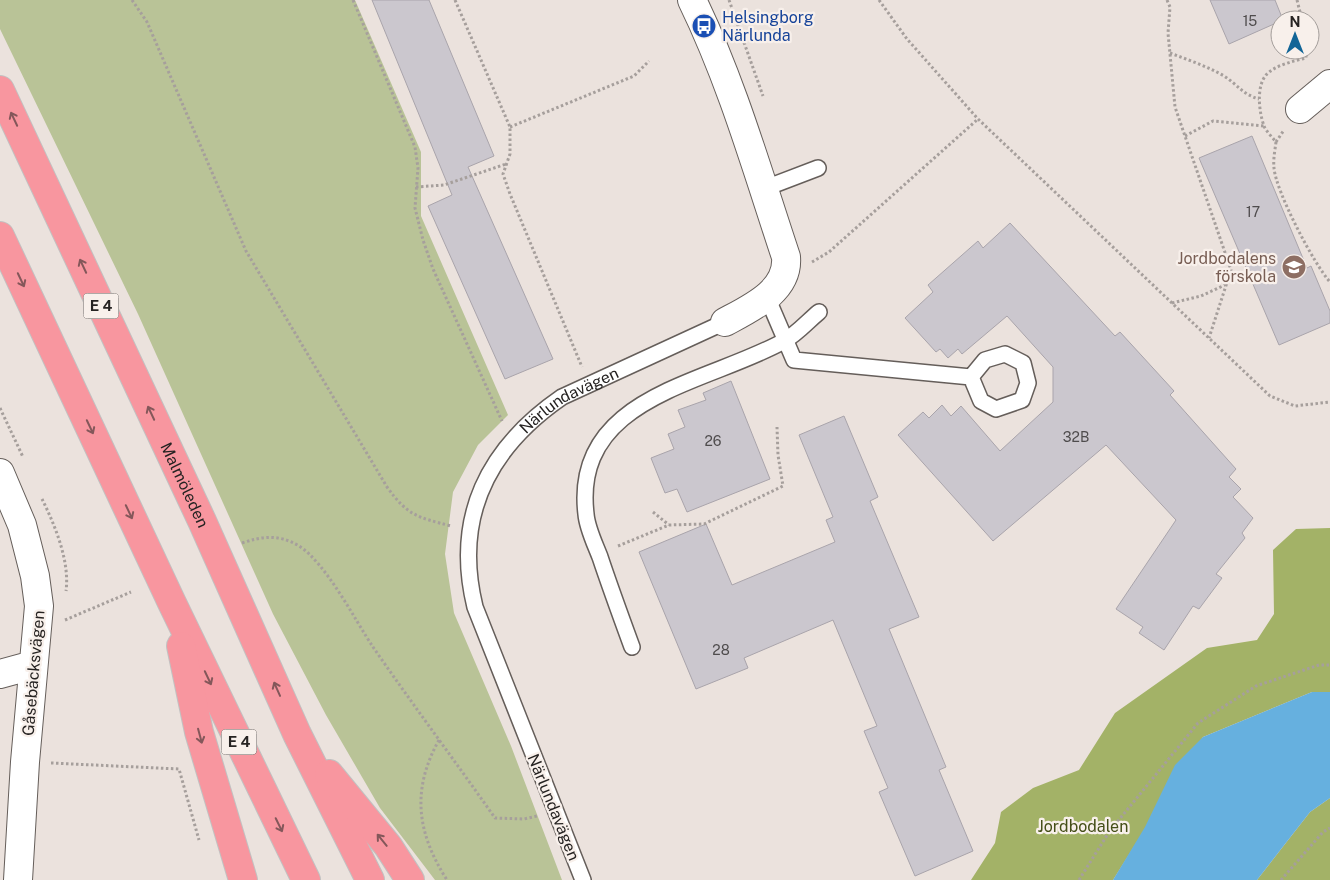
<svg xmlns="http://www.w3.org/2000/svg" width="1330" height="880" viewBox="0 0 1330 880" font-family="'Public Sans',sans-serif">
  <style>
    .green { fill: #b9c397 }
    .forest { fill: #a3b267 }
    .water { fill: #66b0df }
    .building { fill: #cbc7ce; stroke: #a9a4ab }
    .lines { fill: none; stroke-linecap: round; stroke-linejoin: round }
    .service-casing { stroke: #655e5a; stroke-width: 18 }
    .minor-casing { stroke: #655e5a; stroke-width: 30 }
    .trunk-casing { stroke: #c2c1c1; stroke-width: 30 }
    .path { stroke: #a69f9c; stroke-width: 3; stroke-dasharray: 2.5 2.5; stroke-linecap: butt }
    .service { stroke: #fff; stroke-width: 15 }
    .minor { stroke: #fff; stroke-width: 28 }
    .trunk { stroke: #f8969f; stroke-width: 28 }
    .oneway { stroke: #84575a }
    .labels { text-anchor: middle; stroke-width: 4.5; stroke-linejoin: round; paint-order: stroke }
    .number-label { font-size: 14px; fill: #4f4c4d }
    .shield { fill: #f8f0eb; stroke: #65605e; stroke-width: 1 }
    .shield-label { font-size: 15px; font-weight: bold; fill: #262322 }
    .transit-label { font-size: 16px; fill: #164399; stroke: #f8f0eb; text-anchor: start }
    .education-label { font-size: 16px; fill: #785e54; stroke: #f8f0eb; text-anchor: end }
    .street-label { font-size: 16px; fill: #262322; stroke: #f8f0eb }
    .park-label { font-size: 16px; fill: #444e17; stroke: #f8f0eb }
  </style>
  <rect width="100%" height="100%" fill="#ebe2dd"/>
  <path class="green" d="M0 0H355L421 152V216L508 415 478 445 453 492 445 554 454 613 511 746 562 880H435L380 808 326 715 273 614 138 314 0 29Z"/>
  <path class="forest" d="M1330 528V692H1312L1203 737 1113 880H971L995 843 1001 812 1033 788 1079 770 1115 713 1207 648 1257 640 1274 614 1273 550 1296 529Z
    M1330 798V880H1257L1310 812Z"/>
  <path class="water" d="M1312 692H1330V798L1310 812 1257 880H1113L1145 827 1175 765 1203 737Z"/>
  <path class="building" d="M372 0H429L494 156 468 167 553 359 505 379 428 206 452 195Z
    M1210 0H1275L1283 20 1229 44Z
    M1252 136 1307 268 1311 266 1330 311V323L1279 345 1199 158Z
    M1010 223 1115 336 1120 332 1174 391 1170 395 1236 469 1229 477 1241 489 1233 497 1253 518 1242 533 1245 538 1216 574 1222 578 1199 609 1193 606 1164 650 1139 633 1143 627 1116 609 1176 520 1106 445 993 541 898 435 923 412 929 418 942 405 951 416 961 406 1000 451 1053 402V367L1007 316 962 354 958 349 948 358 940 349 936 352 905 318 933 292 928 285 978 241 983 248Z
    M731 381 770 479 687 512 677 489 665 493 651 458 674 449 668 434 685 427 678 410 706 400 703 393Z
    M844 416 878 497 870 501 919 617 889 629 946 767 939 770 973 851 915 876 879 792 888 788 864 731 877 726 833 620 744 658 748 668 696 689 639 552 706 524 732 585 835 542 826 520 833 517 799 435Z"/>
  <g class="lines">
    <defs>
      <g id="service">
        <path d="M763 189 818 168"/>
        <path d="M767 297 794 360 971 377 981 401 996 409 1022 400 1028 383 1023 363 1005 354 985 360 971 377"/>
        <path d="M632 647C621 617 610 587 600 557 595 544 587 528 586 514 572 396 707 384 784 341 797 334 808 321 819 312"/>
        <path id="s1" d="M583 880 475 607C453 517 488 448 562 397L725 322"/>
      </g>
      <path id="minor" d="M692 0C732 82 757 170 786 257 789 291 751 308 725 322
        M1300 109 1330 84
        M0 473 22 525 35 576 39 606 25 762 18 880
        M0 674 33 665"/>
      <g id="trunk">
        <path id="s2" d="M0 90 202 521 297 734 370 880"/>
        <path d="M0 236 172 603 306 880"/>
        <path d="M181 646 199 732 243 880"/>
        <path d="M329 774 388 846 410 880"/>
      </g>
    </defs>
    <use href="#service" class="service-casing"/>
    <use href="#minor" class="minor-casing"/>
    <use href="#trunk" class="trunk-casing"/>
    <path class="path" d="M132 0 147 22 246 251 387 487C408 516 417 517 451 526
      M353 0 415 147 418 168 415 208 423 240 433 269 502 421
      M455 0 510 127V154L503 174 510 194 582 367
      M729 0 763 96
      M879 0 907 39 978 119 1270 396 1295 406 1330 402
      M1167 0 1170 7 1168 33 1175 107 1231 270 1209 338
      M1297 0 1302 20
      M1306 50V58C1294 61 1275 65 1266 75 1256 87 1259 112 1264 126 1266 131 1272 137 1276 142 1275 150 1273 160 1274 168 1276 192 1314 264 1330 282
      M1170 53C1188 60 1207 66 1224 76 1238 85 1242 94 1259 99
      M510 127 634 76 649 61
      M1185 136 1213 121 1264 126
      M1276 142 1284 130
      M416 187 444 185 506 164
      M812 262 829 252 978 119
      M1172 303 1201 296 1227 284
      M0 408 23 457
      M42 499C55 525 70 562 66 591
      M653 512 669 525
      M242 543C263 536 279 534 299 546 326 563 355 620 373 647 413 705 455 761 495 818L524 819 537 816
      M618 546 669 525 704 524 783 486 778 455 777 427
      M65 620 131 592
      M439 740C411 790 417 833 447 880
      M51 763 179 769 199 840
      M1079 880 1109 832 1198 723 1256 686 1319 665H1330
      M1281 880 1323 832 1330 828"/>
    <use href="#service" class="service"/>
    <use href="#minor" class="minor"/>
    <use href="#trunk" class="trunk"/>
  </g>
  <defs><path id="oneway-shaft" d="M-6 0H5M1.5-3L5.5 0L1.5 3" fill="none" stroke-width="1.6" stroke-linecap="round" stroke-linejoin="round" transform="scale(1.25)"/></defs>
  <g class="oneway">
    <use href="#oneway-shaft" transform="translate(14 119) rotate(-115)"/>
    <use href="#oneway-shaft" transform="translate(83 266) rotate(-115)"/>
    <use href="#oneway-shaft" transform="translate(21 280) rotate(65)"/>
    <use href="#oneway-shaft" transform="translate(151 413) rotate(-115)"/>
    <use href="#oneway-shaft" transform="translate(90 427) rotate(65)"/>
    <use href="#oneway-shaft" transform="translate(129 512) rotate(65)"/>
    <use href="#oneway-shaft" transform="translate(208 678) rotate(65)"/>
    <use href="#oneway-shaft" transform="translate(277 689) rotate(-114)"/>
    <use href="#oneway-shaft" transform="translate(200 736) rotate(75)"/>
    <use href="#oneway-shaft" transform="translate(279 825) rotate(64)"/>
    <use href="#oneway-shaft" transform="translate(382 840) rotate(-129)"/>
  </g>
  <defs>
    <symbol id="bus-disc" viewBox="-11 -11 22 22"><circle r="9.5" fill="#1a4fb4" stroke="#f8f0eb"/><path d="M-5-6H5V4H4V6H2V4H-2V6H-4V4H-5ZM-3.5-4V0h7V-4ZM-3.5 1.2v1.5H-2V1.2ZM2 1.2v1.5H3.5V1.2Z" fill="#fff"/></symbol>
    <symbol id="school-disc" viewBox="-11 -11 22 22"><circle r="9.5" fill="#8d6e63" stroke="#f8f0eb"/><path d="M0-5L7-2L0 1L-7-2ZM-4 1L0 2.5L4 1V4Q0 6-4 4Z" fill="#fff"/></symbol>
  </defs>
  <g fill-rule="evenodd">
    <use href="#bus-disc" x="690" y="12" width="28" height="28"/>
    <use href="#school-disc" x="1280" y="253" width="28" height="28"/>
  </g>
  <g class="labels">
    <g class="number-label">
      <text x="1250" y="26">15</text>
      <text x="1253" y="217">17</text>
      <text x="1076" y="442">32B</text>
      <text x="713" y="446">26</text>
      <text x="721" y="655">28</text>
    </g>
    <g class="shield">
      <rect x="83.5" y="293.5" width="35" height="25" rx="4"/>
      <rect x="221.5" y="729.5" width="35" height="25" rx="4"/>
    </g>
    <g class="shield-label">
      <text x="101" y="311">E 4</text>
      <text x="239" y="747">E 4</text>
    </g>
    <g class="transit-label">
      <text x="722" y="23">Helsingborg<tspan x="722" dy="18">Närlunda</tspan></text>
    </g>
    <g class="education-label">
      <text x="1276" y="264">Jordbodalens<tspan x="1276" dy="18">förskola</tspan></text>
    </g>
    <g class="street-label">
      <text dy="6" stroke="none"><textPath href="#s1" startOffset="542">Närlundavägen</textPath></text>
      <text dy="6" stroke="none"><textPath href="#s2" startOffset="436">Malmöleden</textPath></text>
      <text transform="translate(33 673) rotate(-85)" y="6">Gåsebäcksvägen</text>
      <text transform="translate(554 807) rotate(68)" y="6">Närlundavägen</text>
    </g>
    <g class="park-label">
      <text x="1083" y="832">Jordbodalen</text>
    </g>
  </g>
  <g transform="translate(1295 35)"><circle r="24" fill="#f8f0eb" stroke="#a49e9b"/>
  <path d="M0-4L9 19L0 12L-9 19Z" fill="#126597"/>
  <text y="-8" font-size="14" font-weight="bold" text-anchor="middle" fill="#262322">N</text>
  </g>
</svg>
